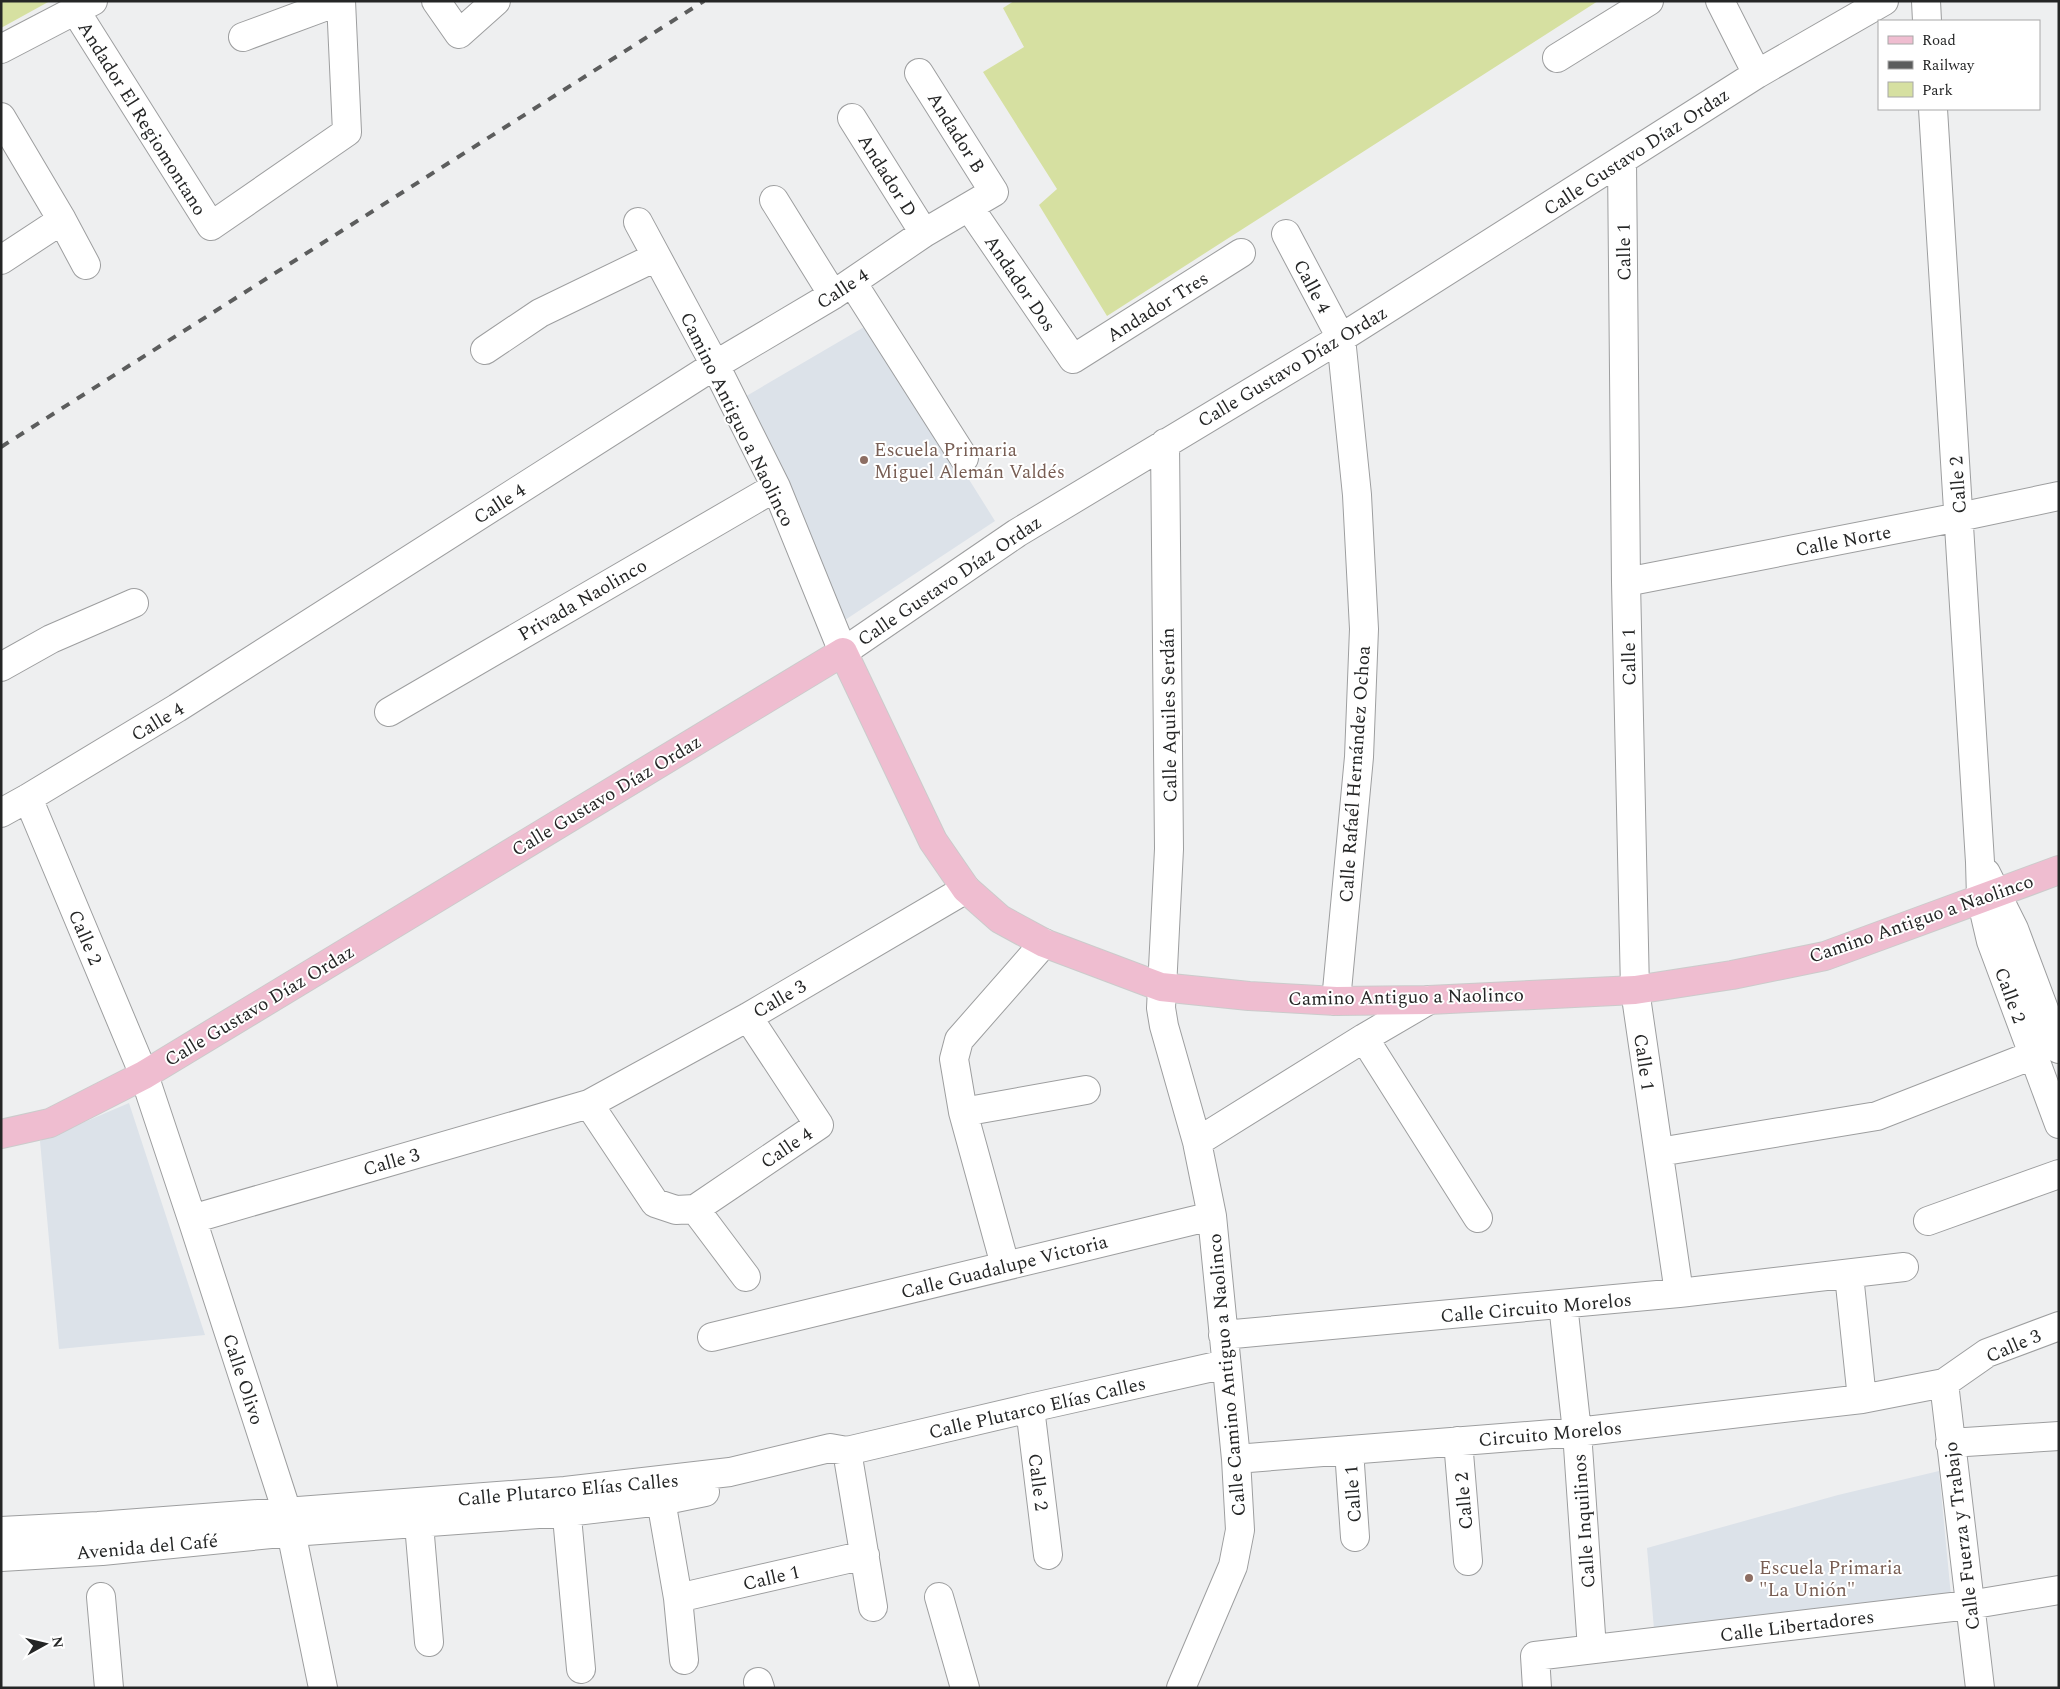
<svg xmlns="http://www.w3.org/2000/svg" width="2060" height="1689" viewBox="0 0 2060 1689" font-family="Spectral,serif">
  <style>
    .built { fill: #dce2e9 }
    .green { fill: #d6e0a1 }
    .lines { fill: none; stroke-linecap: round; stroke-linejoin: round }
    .minor-casing { stroke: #9d9e9f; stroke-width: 30 }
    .major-casing { stroke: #cbcbcb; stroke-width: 30 }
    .minor { stroke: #fff; stroke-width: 28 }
    .major { stroke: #efbdd0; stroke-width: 28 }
    .rail { stroke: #5c5d5d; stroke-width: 4; stroke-dasharray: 9 9; stroke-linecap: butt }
    .education-dot { fill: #8d6e63; stroke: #fff; stroke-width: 2 }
    .labels { text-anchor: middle; stroke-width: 4; stroke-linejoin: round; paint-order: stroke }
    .street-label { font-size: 19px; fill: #252626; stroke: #fff }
    .education-label { font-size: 19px; fill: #785e54; stroke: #fff; text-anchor: start }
  </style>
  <rect width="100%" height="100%" fill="#eeeff0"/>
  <path class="built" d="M871 323 995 521 845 620 743 398Z
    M129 1103 205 1335 59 1349 40 1141Z
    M1939 1471 1951 1596 1654 1629 1647 1548 1838 1495Z"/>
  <path class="green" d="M1 1H50L1 28Z
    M1014 1H1598L1107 316 1039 205 1057 189 983 72 1024 47 1003 8Z"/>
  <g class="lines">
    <defs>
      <path id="minor" d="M436 1 459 34 496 1
        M1720 1 1757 74
        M1926 1 1927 21
        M75 10 211 226 347 132 341 1
        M243 37 340 1
        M1 49 93 1
        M1557 58 1649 1
        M1933 109 1980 862 1981 898 1991 941 2059 1124
        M1 117 62 220 86 265
        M852 118 924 233
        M1622 161 1626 582 1635 990 1679 1293
        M774 200 833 295
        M969 207 1073 359 1241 253
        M638 222 715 365 776 487 843 652 1017 533 1341 338 1757 74 1884 1
        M1286 234 1341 338 1357 495 1364 629 1359 757 1336 1001
        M1 260 62 220
        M852 282 964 458
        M485 350 540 313 656 257
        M1165 443 1169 849 1161 1008 1164 1026 1197 1142 1212 1216 1236 1459 1240 1530 1233 1566 1181 1688
        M1626 582 1959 517 2059 496
        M1 667 51 639 134 603
        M389 712 776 487
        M28 798 144 1075 192 1219 287 1512 323 1688
        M1 813 28 798 177 708 715 365 833 295 924 233 994 192 919 73
        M1986 873 2014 929 2059 1049
        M1364 1038 1478 1218
        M589 1104 655 1203 676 1210 695 1209 746 1277
        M963 1112 1086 1090
        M1197 1142 1364 1038 1429 1000
        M1659 1152 1877 1116 2033 1055
        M695 1209 819 1125 748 1017
        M192 1219 589 1104 748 1017 966 889
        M1928 1221 2059 1174
        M1005 1265 963 1112 954 1059 959 1040 1044 943
        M1849 1275 1862 1399
        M1563 1304 1577 1432 1592 1649
        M1223 1335 1679 1293 1904 1267
        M712 1337 1212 1216
        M1944 1383 1980 1688
        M1030 1408 1048 1555
        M1458 1441 1468 1561
        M1950 1443 2059 1436
        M1349 1450 1355 1537
        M847 1451 873 1607
        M1236 1459 1577 1432 1862 1399 1944 1383 1987 1353 2059 1326
        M658 1483 678 1598 684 1660
        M565 1495 581 1669
        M419 1524 429 1642
        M1 1531 98 1526 565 1491 730 1472 830 1448 847 1451 1030 1408 1226 1364
        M1 1557 102 1551 292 1532 567 1512 661 1501 705 1492
        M101 1597 109 1688
        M939 1597 965 1688
        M678 1598 865 1555
        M758 1682 760 1688
        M1537 1688 1535 1656 1969 1605 2059 1590"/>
      <path id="major" d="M1 1134 50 1123 144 1075 843 652 933 841 966 889 1000 919 1044 943 1161 987 1249 996 1336 1001 1429 1000 1635 990 1732 975 1825 956 2059 870"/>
    </defs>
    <use href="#minor" class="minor-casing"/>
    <use href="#major" class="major-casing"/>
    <use href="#minor" class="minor"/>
    <use href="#major" class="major"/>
    <path class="rail" d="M1 447 704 1"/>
  </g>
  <g class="education-dot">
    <circle cx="864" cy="460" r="5"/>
    <circle cx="1749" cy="1578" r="5"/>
  </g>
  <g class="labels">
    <g class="street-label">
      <text transform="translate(143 118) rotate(58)" y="7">Andador El Regiomontano</text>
      <text transform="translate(957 132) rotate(58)" y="7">Andador B</text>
      <text transform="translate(1636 151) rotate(-33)" y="7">Calle Gustavo Díaz Ordaz</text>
      <text transform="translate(888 175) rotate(58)" y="7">Andador D</text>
      <text transform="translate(1623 252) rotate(-91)" y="7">Calle 1</text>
      <text transform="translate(1021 283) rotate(56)" y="7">Andador Dos</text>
      <text transform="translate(1313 286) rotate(62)" y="7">Calle 4</text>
      <text transform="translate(842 288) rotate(-33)" y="7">Calle 4</text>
      <text transform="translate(1157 306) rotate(-32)" y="7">Andador Tres</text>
      <text transform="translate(1292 366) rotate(-31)" y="7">Calle Gustavo Díaz Ordaz</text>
      <text transform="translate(738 419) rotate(64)" y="7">Camino Antiguo a Naolinco</text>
      <text transform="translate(1957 485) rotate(-94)" y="7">Calle 2</text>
      <text transform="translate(499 503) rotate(-33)" y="7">Calle 4</text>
      <text transform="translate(1843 540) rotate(-11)" y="7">Calle Norte</text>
      <text transform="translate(949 580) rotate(-34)" y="7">Calle Gustavo Díaz Ordaz</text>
      <text transform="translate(582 599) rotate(-30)" y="7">Privada Naolinco</text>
      <text transform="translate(1628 657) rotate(-91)" y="7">Calle 1</text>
      <text transform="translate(1168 715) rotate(-91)" y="7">Calle Aquiles Serdán</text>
      <text transform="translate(157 721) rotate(-31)" y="7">Calle 4</text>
      <text transform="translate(1354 774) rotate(-86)" y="7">Calle Rafaél Hernández Ochoa</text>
      <text transform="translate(606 795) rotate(-31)" y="7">Calle Gustavo Díaz Ordaz</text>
      <text transform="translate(1921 918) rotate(-19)" y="7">Camino Antiguo a Naolinco</text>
      <text transform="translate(86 937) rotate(67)" y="7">Calle 2</text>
      <text transform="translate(2011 995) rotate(70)" y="7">Calle 2</text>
      <text transform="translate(1406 996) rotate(-1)" y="7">Camino Antiguo a Naolinco</text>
      <text transform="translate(779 998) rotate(-30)" y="7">Calle 3</text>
      <text transform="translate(259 1005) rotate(-31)" y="7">Calle Gustavo Díaz Ordaz</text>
      <text transform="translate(1645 1062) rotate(82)" y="7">Calle 1</text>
      <text transform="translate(786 1147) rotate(-34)" y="7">Calle 4</text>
      <text transform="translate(391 1161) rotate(-16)" y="7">Calle 3</text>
      <text transform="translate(1004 1266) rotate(-14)" y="7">Calle Guadalupe Victoria</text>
      <text transform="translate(1536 1307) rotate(-5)" y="7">Calle Circuito Morelos</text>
      <text transform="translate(2013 1345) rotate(-23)" y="7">Calle 3</text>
      <text transform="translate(1226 1375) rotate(-95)" y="7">Calle Camino Antiguo a Naolinco</text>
      <text transform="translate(244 1379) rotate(72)" y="7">Calle Olivo</text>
      <text transform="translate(1037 1407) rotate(-13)" y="7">Calle Plutarco Elías Calles</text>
      <text transform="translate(1550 1433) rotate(-5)" y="7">Circuito Morelos</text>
      <text transform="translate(1039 1482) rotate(83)" y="7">Calle 2</text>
      <text transform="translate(568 1489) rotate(-5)" y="7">Calle Plutarco Elías Calles</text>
      <text transform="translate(1352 1494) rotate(-94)" y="7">Calle 1</text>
      <text transform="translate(1463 1501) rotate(-95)" y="7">Calle 2</text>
      <text transform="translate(1583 1521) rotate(-94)" y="7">Calle Inquilinos</text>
      <text transform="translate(1961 1536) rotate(-97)" y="7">Calle Fuerza y Trabajo</text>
      <text transform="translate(147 1546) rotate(-5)" y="7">Avenida del Café</text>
      <text transform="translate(771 1577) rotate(-13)" y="7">Calle 1</text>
      <text transform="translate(1797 1625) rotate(-7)" y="7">Calle Libertadores</text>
    </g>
    <g class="education-label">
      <text x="874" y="456">Escuela Primaria<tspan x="874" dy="22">Miguel Alemán Valdés</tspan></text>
      <text x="1759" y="1574">Escuela Primaria<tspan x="1759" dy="22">"La Unión"</tspan></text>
    </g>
  </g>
  <rect width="2060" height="1689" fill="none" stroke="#252626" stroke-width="5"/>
  <rect x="1878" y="20" width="162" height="90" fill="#ffffff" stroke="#a8a8a8"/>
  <rect x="1888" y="36" width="25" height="8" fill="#efbdd0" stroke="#a8a8a8"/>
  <text x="1922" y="45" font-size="15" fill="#252626">Road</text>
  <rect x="1888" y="61" width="25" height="8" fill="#5c5d5d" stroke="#a8a8a8"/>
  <text x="1922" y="70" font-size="15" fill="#252626">Railway</text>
  <rect x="1888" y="82" width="25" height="15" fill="#d6e0a1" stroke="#a8a8a8"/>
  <text x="1922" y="95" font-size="15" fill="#252626">Park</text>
  <g transform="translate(45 1644) rotate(82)" stroke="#ffffff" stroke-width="4" paint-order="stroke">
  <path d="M0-4L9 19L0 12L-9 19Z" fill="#252626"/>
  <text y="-8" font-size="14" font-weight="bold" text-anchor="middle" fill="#252626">N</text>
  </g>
</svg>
